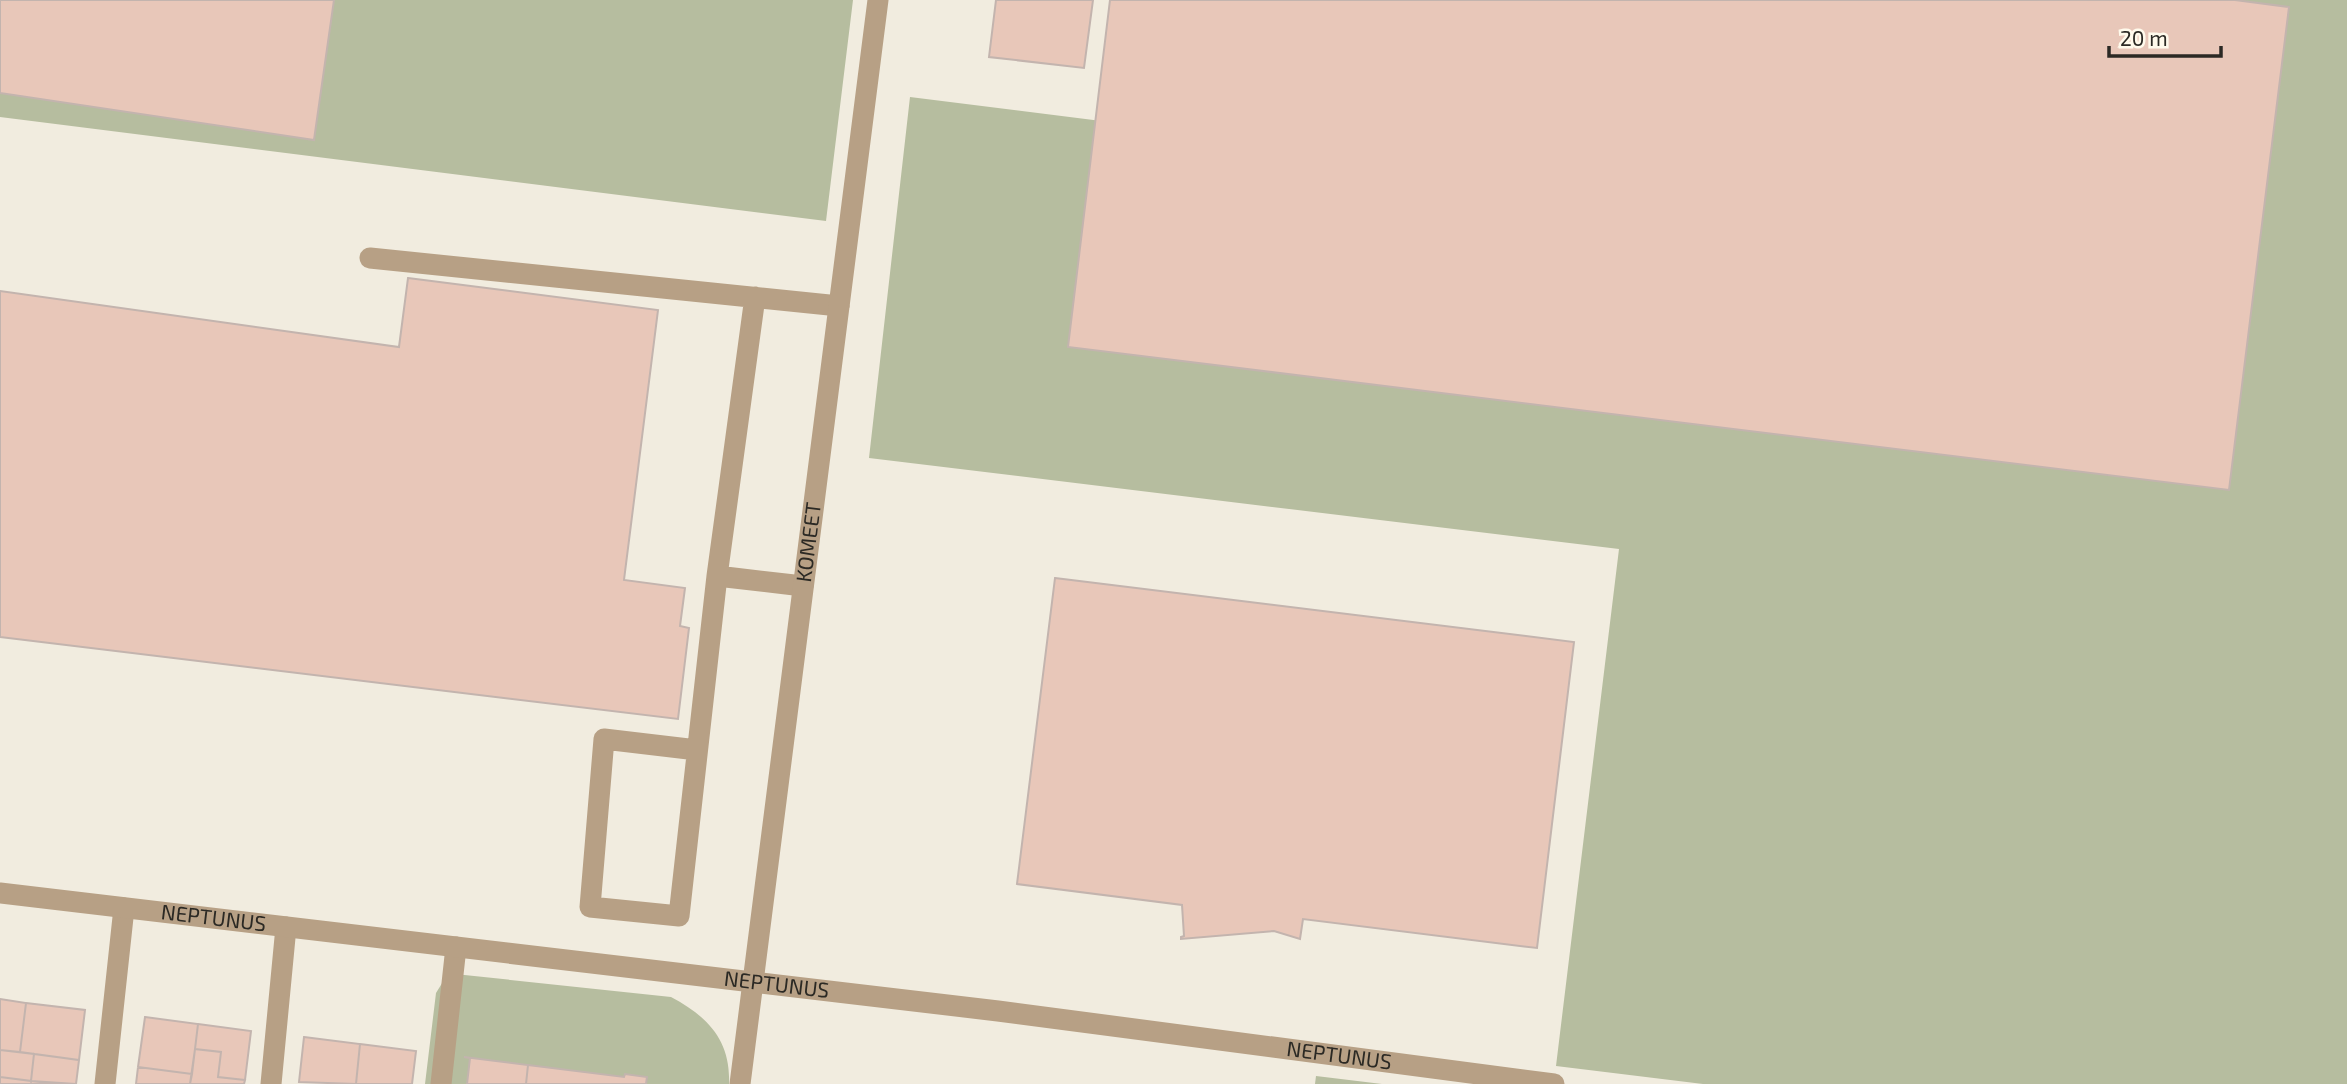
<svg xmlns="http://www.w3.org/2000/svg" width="2347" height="1084" viewBox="0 0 2347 1084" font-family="'Exo 2',sans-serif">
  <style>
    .green { fill: #b6bd9f }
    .building { fill: #e8c7b9; stroke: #c3b4ae; stroke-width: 2 }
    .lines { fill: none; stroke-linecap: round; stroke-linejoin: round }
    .lane { stroke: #b7a085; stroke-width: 21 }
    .street { stroke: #b7a085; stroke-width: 21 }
    .labels { text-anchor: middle; stroke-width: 7; stroke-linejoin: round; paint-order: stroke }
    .street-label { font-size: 21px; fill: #2b2924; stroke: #fffaec }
  </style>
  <rect width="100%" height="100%" fill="#f1ecdf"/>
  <path class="green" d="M0 0H853L826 221 0 117Z
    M2110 0H2347V1084H1703L1556 1066 1619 549 869 458 910 97 2079 244Z
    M455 974 671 997C707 1016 731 1040 729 1084H425L436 993 444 980Z
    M1316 1076 1382 1084H1315Z"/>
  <path class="building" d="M0 0H334L314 140 0 93Z
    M996 0H1093L1084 68 989 57Z
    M1110 0H2235L2289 7 2229 490 1068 347Z
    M408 278 658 310 624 580 685 588 680 626 689 628 678 719 0 637V291L399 347Z
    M1055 578 1574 642 1537 948 1303 919 1300 939 1274 931 1181 939V937L1184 936 1182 905 1017 884Z
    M0 999 26 1003 20 1052 0 1050Z
    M26 1003 85 1010 79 1060 20 1052Z
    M145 1017 198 1024 192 1074 138 1067Z
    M198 1024 251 1031 245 1080 218 1077 221 1052 195 1049Z
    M304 1037 360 1044 356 1084 299 1082Z
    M360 1044 416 1051 412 1084H356Z
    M195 1049 221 1052 218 1077 245 1080 244 1084H190Z
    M0 1050 34 1054 31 1081 0 1077Z
    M34 1054 79 1060 76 1084 31 1081Z
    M464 1057 528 1065 526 1084H467L470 1058Z
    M528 1065 624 1077 625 1074 647 1077 646 1084H526Z
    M138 1067 192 1074 190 1084H136Z
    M0 1077 31 1081V1084H0Z
    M31 1081 58 1084H31Z"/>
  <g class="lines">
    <path class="lane" d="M370 258 839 306
      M717 576 755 297
      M697 750 604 739 590 907 679 916 717 576 803 586
      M105 1084 124 908
      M271 1084 286 927
      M441 1084 456 947"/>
    <g class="street">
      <path id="s1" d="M0 893 998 1011 1554 1084"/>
      <path id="s2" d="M740 1084 878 0"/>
    </g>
  </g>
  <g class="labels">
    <g class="street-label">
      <text dy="7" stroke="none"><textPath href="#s2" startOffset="546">KOMEET</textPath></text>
      <text dy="7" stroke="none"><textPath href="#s1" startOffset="215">NEPTUNUS</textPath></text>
      <text dy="7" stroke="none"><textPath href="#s1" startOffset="782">NEPTUNUS</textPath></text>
      <text dy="7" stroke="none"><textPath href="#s1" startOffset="1349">NEPTUNUS</textPath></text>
    </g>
  </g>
  <path d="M2109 46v10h112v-10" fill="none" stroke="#2b2924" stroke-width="3.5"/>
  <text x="2120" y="46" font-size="21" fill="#2b2924" stroke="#fffaec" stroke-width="5" paint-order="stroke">20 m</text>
</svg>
